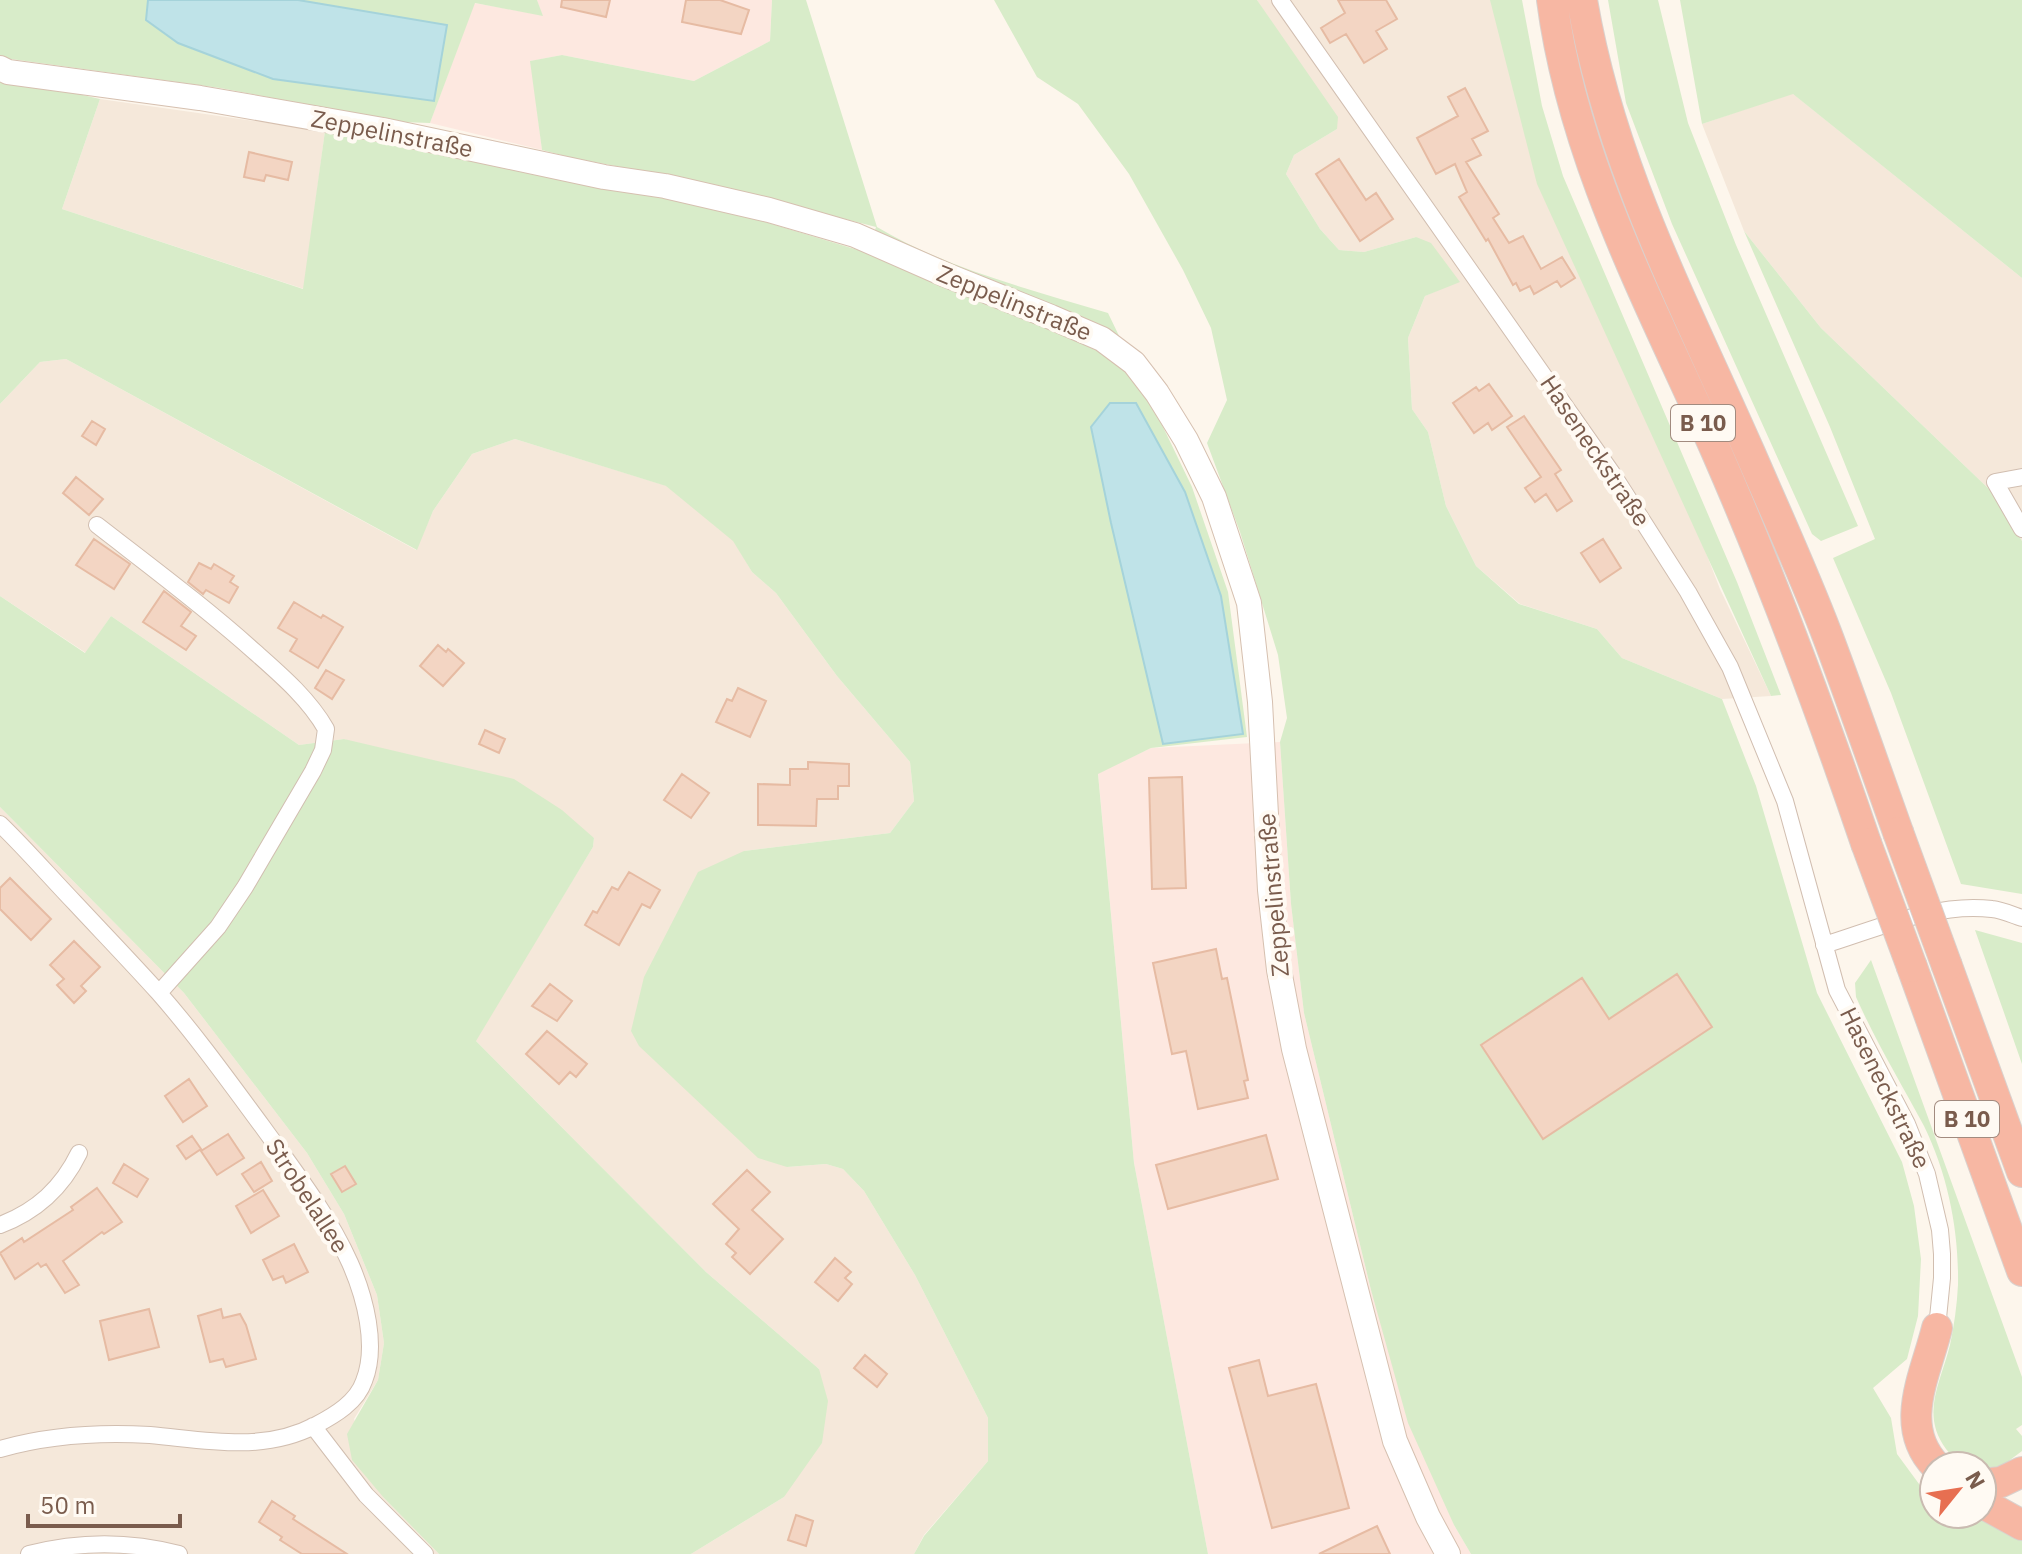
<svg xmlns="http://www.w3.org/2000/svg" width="2022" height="1554" viewBox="0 0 2022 1554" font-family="'IBM Plex Sans',sans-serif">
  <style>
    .residential { fill: #f5e8da }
    .commercial { fill: #fde8e0 }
    .green { fill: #d8ecc9 }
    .water { fill: #bfe3e8; stroke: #a5d3da; stroke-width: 2 }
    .building { fill: #f3d5c3; stroke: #e6bba3; stroke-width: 2 }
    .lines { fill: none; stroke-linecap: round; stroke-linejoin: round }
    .street-casing { stroke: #d1beb0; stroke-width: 18 }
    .secondary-casing { stroke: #d6c0b0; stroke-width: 26 }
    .highway-casing { stroke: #dad1cd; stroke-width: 32 }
    .street { stroke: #fff; stroke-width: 16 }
    .secondary { stroke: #fff; stroke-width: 24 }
    .highway { stroke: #f7b7a3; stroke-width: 30 }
    .highway-bridge-casing { stroke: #dad1cd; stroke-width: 32; stroke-linecap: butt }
    .highway-bridge { stroke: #f7b7a3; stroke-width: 30 }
    .labels { text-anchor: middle; stroke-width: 8; stroke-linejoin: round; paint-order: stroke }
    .shield { fill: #fffaf3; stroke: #a28b7f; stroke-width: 2 }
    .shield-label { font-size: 22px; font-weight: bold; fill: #7a5c4d }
    .street-label { font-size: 24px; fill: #7a5c4d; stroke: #fffaf3 }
  </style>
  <rect width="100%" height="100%" fill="#fdf6ec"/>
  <path class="residential" d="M1257 0H1491L1720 589 1771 696 1722 699 1622 658 1597 629 1520 604 1476 566 1446 506 1428 432 1412 409 1408 338 1425 296 1459 281 1416 237 1364 252 1339 250 1320 229 1286 174 1294 155 1337 129Z
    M1792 93 2022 278V541L1990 490 1821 328 1744 231 1702 124Z
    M100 99 325 131 304 289 62 209Z
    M66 359 416 550 433 511 472 454 515 439 667 486 734 541 752 572 776 593 837 676 910 762 914 801 890 833 744 851 787 1167 826 1164 843 1169 864 1191 915 1275 988 1418V1461L924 1535 914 1554H691L784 1497 819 1369 706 1272 475 1040 593 847 594 838 344 739 299 745 111 616 86 653 0 596V404L40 362Z
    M0 807 184 993 307 1153 344 1214 377 1295 384 1343 378 1380 354 1419 384 1498 439 1554H0Z"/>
  <path class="commercial" d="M537 0H772L770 41 694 81 562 55 531 61 542 150 430 123 474 3 542 15Z
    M1280 742 1291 904 1304 1013 1371 1290 1454 1525 1471 1554H1208L1134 1163 1098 773 1151 748Z"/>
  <path class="green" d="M0 0H537L543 16 475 3 430 123 401 122 220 88 4 58 0 56Z
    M772 0H806L877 227C948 269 1029 289 1108 313L1192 487 1228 592 1247 737 1151 748 1098 774 1134 1163 1208 1554H914L924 1536 988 1461V1418L915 1275 864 1191 843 1169 826 1164 787 1167 758 1158 639 1046 631 1031 644 977 698 872 744 851 890 833 914 801 910 762 837 676 776 593 752 572 733 541 666 486 515 439 472 454 433 511 417 550 66 359 40 362 0 404V76L100 99 62 209 303 289 325 131 726 210 868 253 876 227 706 183 573 158 542 150 530 61 562 55 694 81 770 41Z
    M994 0H1257L1338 117 1337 129 1294 155 1286 174 1320 229 1339 250 1364 252 1416 237 1431 243 1460 282 1425 296 1408 338 1412 409 1428 432 1446 506 1476 566 1519 604 1597 629 1622 658 1722 699 1756 786 1817 993 1902 1162 1914 1206 1921 1259 1918 1316 1907 1359 1873 1388 1891 1418 1897 1454 1922 1488 1934 1499V1514H1977L2022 1541V1554H1471L1454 1525 1408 1423 1371 1290 1304 1013 1291 904 1280 742 1287 718 1278 655 1240 532 1207 443 1227 400 1211 328 1183 270 1129 174 1078 104 1037 77Z
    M1490 0H1522L1542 106 1563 176 1737 582 1781 695 1771 696 1537 184Z
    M1608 0H1658L1688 123 1736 245 1858 526 1821 541 1812 534 1672 224 1626 103Z
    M1680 0H2022V278L1793 94 1702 124Z
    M1744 231 1821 328 1990 490 2022 541V894L1961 884 1891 693 1833 558 1875 539 1830 427Z
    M0 596 85 653 111 616 299 745 344 739 514 779 562 810 594 838 593 847 476 1041 706 1272 819 1369 828 1401 822 1443 784 1497 691 1554H439L384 1498 352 1460 347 1434 378 1380 384 1343 377 1295 344 1214 307 1153 184 993 0 807Z
    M1975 930 2022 943V1064Z
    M1871 960 2022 1377V1425L2016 1429 2022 1436V1451L1998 1469 1982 1470V1466C1966 1466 1956 1462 1946 1449 1920 1414 1941 1382 1950 1345 1954 1326 1957 1305 1958 1285 1959 1231 1948 1175 1924 1126 1901 1083 1876 1042 1856 997L1855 983Z"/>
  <path class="water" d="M148 0H298L447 25 434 101 273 79 178 43 146 20Z
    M1110 403H1136L1185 492 1221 596 1243 734 1163 744 1111 523 1091 427Z"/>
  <path class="building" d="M562 0H610L606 17 561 7Z
    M686 0H720L749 10 741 34 682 22Z
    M1338 0H1386L1397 19 1376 31 1387 49 1364 63 1346 34 1330 43 1321 28 1345 13Z
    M1465 88 1488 131 1472 139 1481 155 1466 162 1499 214 1493 218 1509 243 1523 236 1541 269 1562 257 1575 278 1561 287 1557 281 1534 294 1530 286 1520 291 1516 283 1513 285 1488 239 1486 241 1459 197 1467 192 1455 164 1436 174 1417 138 1458 116 1448 97Z
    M249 152 292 162 288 180 266 175 264 181 244 177Z
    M1339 159 1366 200 1376 193 1393 219 1360 241 1316 174Z
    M1489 384 1512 416 1492 430 1488 423 1474 433 1453 403 1476 387 1479 391Z
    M1524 416 1561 470 1555 474 1572 501 1557 511 1546 494 1535 502 1525 488 1541 477 1507 427Z
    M92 421 105 429 96 445 82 436Z
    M76 477 103 499 89 515 63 493Z
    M94 539 130 564 114 589 76 565Z
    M1603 539 1621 568 1600 582 1581 553Z
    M199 563 211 569 214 564 234 576 230 582 238 587 229 603 206 590 203 594 188 582Z
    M164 591 191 612 181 626 196 636 186 650 143 622Z
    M294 602 321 618 323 615 343 627 318 668 290 651 297 639 278 628Z
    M438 645 446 652 448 649 464 663 443 686 420 666Z
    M326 670 344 680 332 699 315 688Z
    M738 688 766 701 750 737 716 722 727 699 732 701Z
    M485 730 505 739 499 753 479 744Z
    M808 762 849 764V786H838V799H817L816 826 758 825V784L790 785V769H808Z
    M682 774 709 793 691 818 664 800Z
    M1182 777 1186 888 1152 889 1149 778Z
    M629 872 660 890 650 908 642 904 619 945 585 925 593 911 597 913 612 887 618 890Z
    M10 878 51 919 31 940 0 909V888Z
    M74 941 100 967 81 986 86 991 74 1003 57 985 64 979 50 965Z
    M1216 949 1222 979 1227 978 1248 1080 1244 1081 1248 1098 1198 1109 1186 1051 1172 1054 1153 963Z
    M1677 974 1712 1027 1543 1139 1481 1045 1582 978 1609 1019Z
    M550 984 572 1001 557 1021 532 1006Z
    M547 1031 587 1064 576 1077 570 1072 559 1084 526 1054Z
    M189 1079 207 1106 183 1122 165 1096Z
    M228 1134 244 1158 217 1175 201 1151Z
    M1266 1135 1278 1179 1168 1209 1156 1165Z
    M192 1136 201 1149 186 1159 177 1146Z
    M261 1162 272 1181 254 1192 242 1174Z
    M124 1164 148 1179 137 1197 113 1183Z
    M345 1166 356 1184 342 1192 331 1174Z
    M747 1170 770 1192 752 1210 783 1239 750 1274 732 1257 736 1253 726 1244 739 1229 713 1204Z
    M97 1188 122 1222 104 1234 102 1232 63 1261 79 1285 65 1293 46 1264 41 1267 38 1263 15 1279 0 1253 22 1238 24 1242 73 1210 71 1207Z
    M263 1190 279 1216 251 1233 236 1206Z
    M294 1244 308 1272 286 1283 283 1276 273 1280 263 1260Z
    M835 1258 851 1272 845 1278 852 1284 838 1301 815 1282Z
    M149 1309 159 1347 109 1360 100 1321Z
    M221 1309 223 1318 240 1314 246 1325 256 1359 226 1367 223 1359 210 1362 198 1316Z
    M865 1355 887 1374 877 1387 854 1368Z
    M1259 1360 1268 1396 1316 1384 1349 1508 1272 1528 1229 1368Z
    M272 1501 295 1516 293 1519 347 1554H302L280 1540 282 1537 259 1522Z
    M796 1515 813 1521 806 1546 788 1540Z
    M1377 1526 1390 1554H1319L1354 1537Z"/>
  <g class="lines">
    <defs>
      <path id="street" d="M1280 0 1612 473 1688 592 1730 667 1785 801 1837 990 1907 1124 1927 1174 1940 1230 1942 1254V1278L1937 1328
        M2022 477 1995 482 2022 529
        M97 525C151 567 205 607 255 652 281 675 309 699 326 729L323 750 313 771 245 887 218 927 159 993
        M0 824C26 849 50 877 75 903 103 933 131 962 158 992 195 1034 228 1080 262 1126 293 1169 328 1214 350 1263 365 1297 378 1346 364 1381 357 1402 335 1415 316 1425 263 1453 207 1440 150 1435 99 1432 49 1435 0 1449
        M1824 945C1877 929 1935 902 1992 909 2002 910 2013 915 2022 918
        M0 1225C37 1211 62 1188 79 1153
        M313 1426 366 1495 425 1554
        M29 1554C79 1541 130 1541 179 1554"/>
      <path id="secondary" d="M0 68 8 72 200 98 383 130 604 177 665 186 769 210 855 235 946 275 1051 317 1102 339 1134 363 1157 393 1186 440 1214 497 1249 603 1260 702 1270 890 1279 970 1294 1049 1395 1441 1428 1517 1448 1554"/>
      <path id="highway" d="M1552 0C1573 162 1652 306 1717 453 1773 581 1821 711 1866 843
        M1582 0C1610 165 1684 303 1750 453 1776 513 1803 572 1826 632 1851 698 1874 765 1898 832
        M1947 966 2022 1172
        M1912 967 2022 1271
        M1936 1466C1897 1426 1926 1374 1937 1328
        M1982 1484 2001 1482 2022 1472
        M1982 1503 2022 1525"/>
    </defs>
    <use href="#street" class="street-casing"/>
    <use href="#secondary" class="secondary-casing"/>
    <use href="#highway" class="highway-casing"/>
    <use href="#street" class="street"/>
    <use href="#secondary" class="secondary"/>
    <use href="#highway" class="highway"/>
    <defs>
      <path id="highway-bridge" d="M1898 832 1947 966
        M1866 843 1912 967"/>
    </defs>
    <use href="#highway-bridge" class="highway-bridge-casing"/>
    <use href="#highway-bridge" class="highway-bridge"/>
  </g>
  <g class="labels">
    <g class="shield">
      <rect x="1671" y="405" width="64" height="36" rx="6"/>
      <rect x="1935" y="1101" width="64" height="36" rx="6"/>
    </g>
    <g class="shield-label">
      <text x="1703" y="431">B 10</text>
      <text x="1967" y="1127">B 10</text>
    </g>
    <g class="street-label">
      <text transform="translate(392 134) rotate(11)" y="8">Zeppelinstraße</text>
      <text transform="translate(1014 303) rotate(22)" y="8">Zeppelinstraße</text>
      <text transform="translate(1595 451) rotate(56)" y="8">Haseneckstraße</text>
      <text transform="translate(1274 895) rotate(-95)" y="8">Zeppelinstraße</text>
      <text transform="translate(1885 1088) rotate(64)" y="8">Haseneckstraße</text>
      <text transform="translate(307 1196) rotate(57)" y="8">Strobelallee</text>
    </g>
  </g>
  <g transform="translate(1958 1490) rotate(60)"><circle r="38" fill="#fffaf3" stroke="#cabbb1" stroke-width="2"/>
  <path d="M0-6L14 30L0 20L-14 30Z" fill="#e76f51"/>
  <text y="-12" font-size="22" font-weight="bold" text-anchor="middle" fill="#7a5c4d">N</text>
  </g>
  <path d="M28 1514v12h152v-12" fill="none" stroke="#7a5c4d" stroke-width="4"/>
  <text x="40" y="1514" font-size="24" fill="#7a5c4d" stroke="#fffaf3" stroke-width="6" paint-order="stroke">50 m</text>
</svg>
